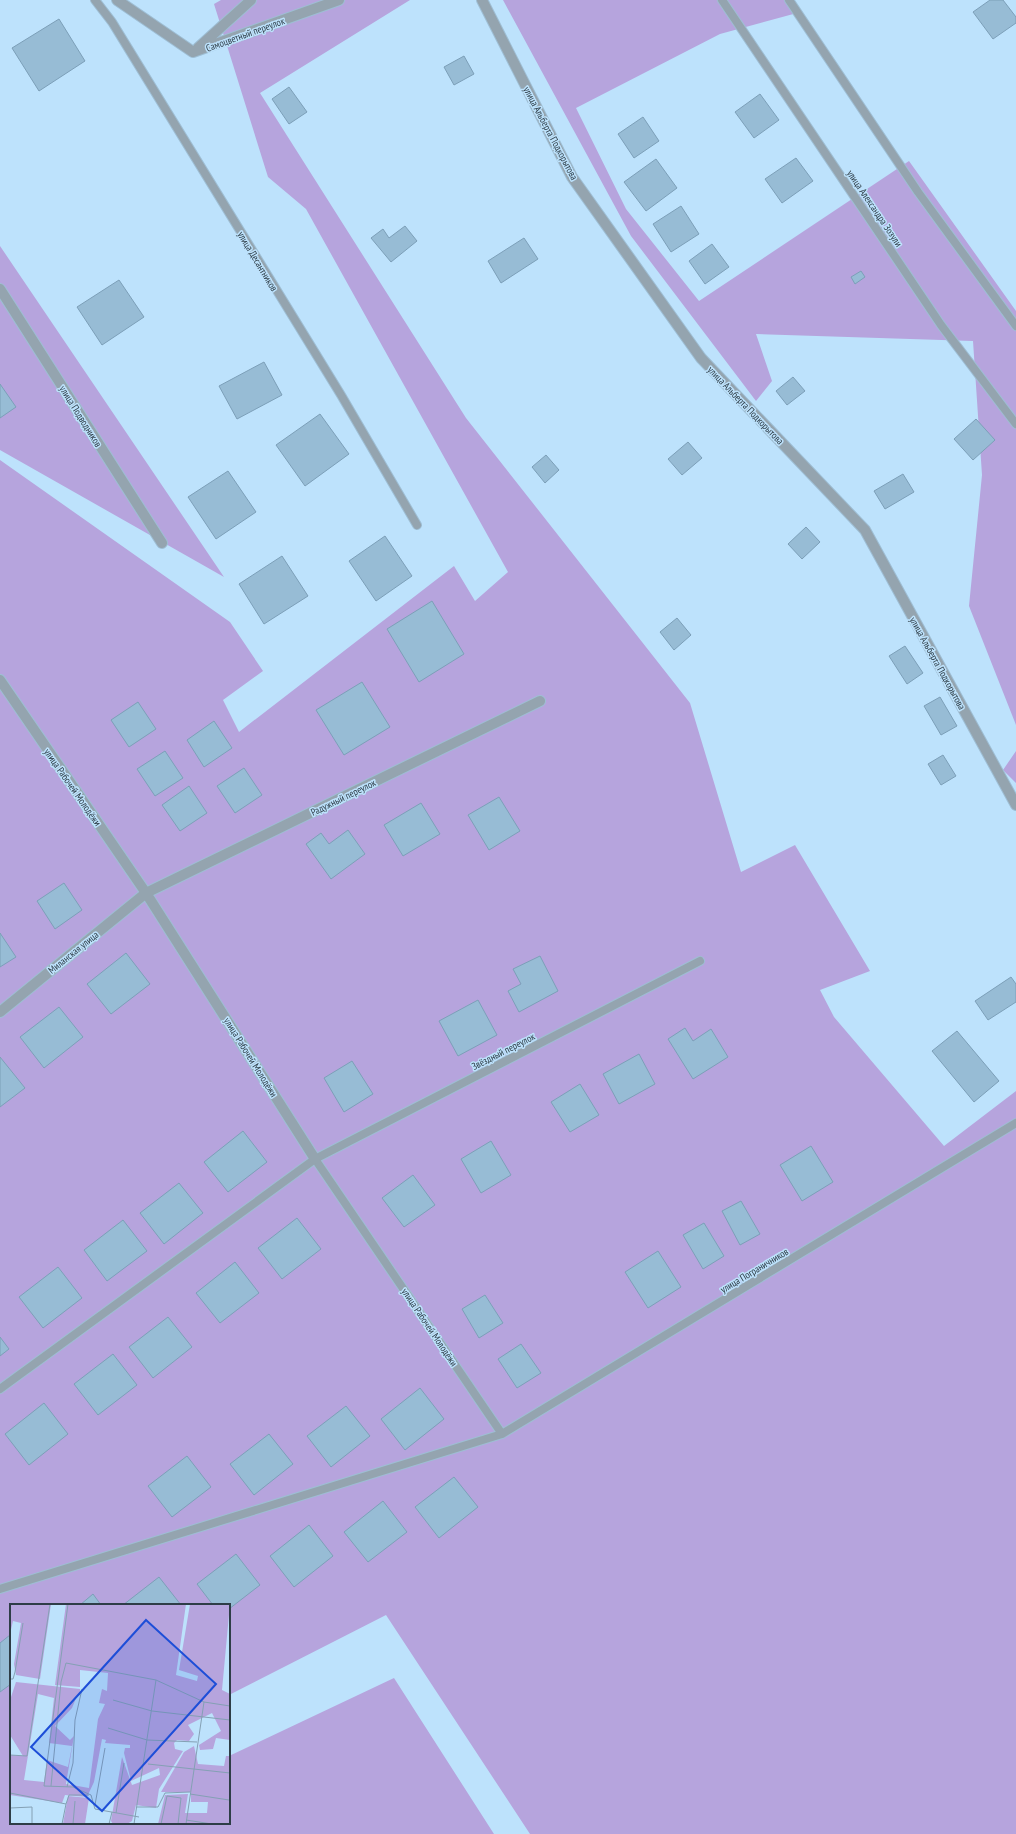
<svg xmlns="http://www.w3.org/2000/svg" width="1016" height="1834" viewBox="0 0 1016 1834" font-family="'PT Sans Narrow',sans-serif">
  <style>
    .green { fill: #b6a4dd }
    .building { fill: #97bcd5; stroke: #7c9fb8 }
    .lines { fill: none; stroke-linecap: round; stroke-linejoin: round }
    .lane-casing { stroke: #9ebed4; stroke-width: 10 }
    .street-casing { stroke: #9ebed4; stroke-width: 12 }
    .lane { stroke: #94a4af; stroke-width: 8 }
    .street { stroke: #94a4af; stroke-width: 10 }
    .labels { text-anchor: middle; stroke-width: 3; stroke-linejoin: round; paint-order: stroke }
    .street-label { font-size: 10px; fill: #2e3d47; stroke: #bde2fc }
    .inset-road { fill: none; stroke: #84a0b4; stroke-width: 1 }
    .view { fill: #1d4ed8; fill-opacity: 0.15; stroke: #1d4ed8; stroke-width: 2 }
    .inset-edge { fill: none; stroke: #2e3d47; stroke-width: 2 }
  </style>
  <rect width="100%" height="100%" fill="#bde2fc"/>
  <path class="green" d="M221 0H410L260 93 466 418 690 703 741 872 795 845 870 971 820 990 834 1017 944 1146 1016 1091V1834H530L386 1615 229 1695V1605H11V1823H229V1756L394 1678 494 1834H0V460L230 622 263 671 223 700 239 732 454 566 475 601 508 572 306 209 268 177 214 4Z
    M503 0H788L797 13 720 34 576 108 626 209 699 301 909 161 1016 311V725L969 606 982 475 973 341 756 334 772 381 756 401 631 236Z
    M0 246 224 577 0 450Z
    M1016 751V783L1003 770Z"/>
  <path class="building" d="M990 0H1003L1016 17V23L993 39 973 12Z
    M59 19 85 61 39 91 12 48Z
    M464 56 474 74 454 85 444 67Z
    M289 87 307 112 289 124 272 99Z
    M760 94 779 120 754 138 735 112Z
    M643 117 659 141 634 158 618 134Z
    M796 158 813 181 782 203 765 179Z
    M656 159 677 188 646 211 624 182Z
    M681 206 699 234 671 252 653 224Z
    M405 226 417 241 391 262 371 238 383 229 389 238Z
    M524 238 538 259 501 283 488 261Z
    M712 244 729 267 705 284 689 261Z
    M861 271 865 277 855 284 851 277Z
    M119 280 144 317 102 345 77 307Z
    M264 362 282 395 237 419 219 386Z
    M793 377 805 391 787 405 776 391Z
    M0 384 16 407 0 418Z
    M320 414 349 454 305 486 276 445Z
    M976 419 995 440 973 460 954 439Z
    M688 442 702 458 682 475 668 459Z
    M546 455 559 470 545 483 532 467Z
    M228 471 256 512 216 539 188 497Z
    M903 474 914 492 885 509 874 491Z
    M806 527 820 542 802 559 788 544Z
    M385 536 412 576 376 601 349 561Z
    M282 556 308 596 264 624 239 584Z
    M432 601 464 654 419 682 387 629Z
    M677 618 691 635 674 650 660 632Z
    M905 646 923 673 907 684 889 656Z
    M362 682 390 727 344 755 316 710Z
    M940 697 957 726 941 735 924 706Z
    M138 702 156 729 129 747 111 720Z
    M214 721 232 748 204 767 187 740Z
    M165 751 183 778 155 796 137 769Z
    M943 755 956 776 941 785 928 764Z
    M244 768 262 795 235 813 217 786Z
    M189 786 207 813 180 831 162 805Z
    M499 797 520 831 489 850 468 815Z
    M421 803 440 834 403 856 384 825Z
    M348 830 365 854 331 879 306 844 321 833 329 844Z
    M64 883 82 910 55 929 37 901Z
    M0 933 16 957 0 967Z
    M126 953 150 984 111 1014 87 984Z
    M540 956 558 991 519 1012 508 991 521 984 513 969Z
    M1011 977 1016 984V1002L988 1020 975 1001Z
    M478 1000 497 1035 458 1056 439 1021Z
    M59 1007 83 1037 44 1068 20 1037Z
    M685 1028 693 1041 711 1029 728 1057 693 1079 668 1039Z
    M957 1031 999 1081 974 1102 932 1051Z
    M639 1054 655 1084 619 1104 603 1074Z
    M0 1057 25 1088 0 1107Z
    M352 1061 373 1094 344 1112 324 1078Z
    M580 1084 599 1115 570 1132 551 1102Z
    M243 1131 267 1162 228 1192 204 1162Z
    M491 1141 511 1175 481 1193 461 1159Z
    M811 1146 833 1182 802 1201 780 1165Z
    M413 1175 435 1205 404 1227 382 1198Z
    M179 1183 203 1213 164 1244 140 1213Z
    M741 1201 760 1234 740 1245 722 1211Z
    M297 1218 321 1249 282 1279 258 1248Z
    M123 1220 147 1251 107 1281 84 1250Z
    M704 1223 724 1256 703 1269 683 1235Z
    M658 1251 681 1287 648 1308 625 1272Z
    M235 1262 259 1293 220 1323 196 1293Z
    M58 1267 82 1298 43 1328 19 1297Z
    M485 1295 503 1323 479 1338 462 1309Z
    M168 1317 192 1347 153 1378 129 1347Z
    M0 1337 9 1349 0 1356Z
    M521 1344 541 1373 517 1388 498 1359Z
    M113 1354 137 1385 98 1415 74 1384Z
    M420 1388 444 1419 405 1450 381 1419Z
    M44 1403 68 1434 29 1465 5 1434Z
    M346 1406 370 1436 331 1467 307 1436Z
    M269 1434 293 1464 254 1495 230 1464Z
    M187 1456 211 1487 172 1517 148 1486Z
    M454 1477 478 1507 439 1538 415 1507Z
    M383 1501 407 1532 368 1562 344 1532Z
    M309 1525 333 1556 294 1587 270 1556Z
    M236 1554 260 1585 229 1609V1605H213L197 1584Z
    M159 1577 181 1605H123Z
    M93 1594 101 1605H80Z
    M10 1635 11 1684 0 1692V1643Z"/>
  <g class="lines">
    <defs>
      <path id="lane" d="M95 0 112 22 341 395 417 525
        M722 0 941 325 1016 424
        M789 0 918 192 1016 326
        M315 1159 502 1434
        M0 1389 315 1159 700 961
        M0 1589 502 1434 1016 1123"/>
      <path id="street" d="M117 0 193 52 339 0
        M482 0 572 177 701 358 865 530 1016 805
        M198 48 251 0
        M0 289 162 543
        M0 680 146 893 315 1159
        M0 1012 146 893 540 701"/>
    </defs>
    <use href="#lane" class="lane-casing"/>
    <use href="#street" class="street-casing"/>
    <use href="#lane" class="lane"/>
    <use href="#street" class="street"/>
  </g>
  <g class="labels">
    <g class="street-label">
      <text transform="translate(245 34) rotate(-20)" y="4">Самоцветный переулок</text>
      <text transform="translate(551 133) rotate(62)" y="4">улица Альберта Подкорытова</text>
      <text transform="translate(875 208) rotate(56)" y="4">улица Александра Зозули</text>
      <text transform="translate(258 261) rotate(59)" y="4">улица Десантников</text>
      <text transform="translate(746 405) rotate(46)" y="4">улица Альберта Подкорытова</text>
      <text transform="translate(81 416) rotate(58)" y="4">улица Подводников</text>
      <text transform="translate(938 663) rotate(61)" y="4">улица Альберта Подкорытова</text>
      <text transform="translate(73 787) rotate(55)" y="4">улица Рабочей Молодёжи</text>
      <text transform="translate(343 797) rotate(-26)" y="4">Радужный переулок</text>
      <text transform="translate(73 952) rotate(-39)" y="4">Миланская улица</text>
      <text transform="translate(503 1051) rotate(-27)" y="4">Звёздный переулок</text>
      <text transform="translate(251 1057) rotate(58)" y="4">улица Рабочей Молодёжи</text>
      <text transform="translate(754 1270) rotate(-31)" y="4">улица Пограничников</text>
      <text transform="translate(430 1327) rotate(56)" y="4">улица Рабочей Молодёжи</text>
    </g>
  </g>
  <g transform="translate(10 1604)">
    <rect width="220" height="220" fill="#bde2fc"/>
    <path d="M0 0H41L30 75 6 71 4 60 11 19 3 17 0 30ZM56 0H176L166 71 187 77 188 72 169 66 180 0H220L212 86 220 90V136L206 134 203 145 190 146 189 141 211 127 202 109 178 121 184 130 179 137 167 136 164 139 165 145 173 147 149 185 146 204 126 201 122 217 117 220H103L101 217 112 153 122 181 150 171 149 164 121 177 114 149 115 144H120V141L95 139 96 136 92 135 84 178 77 193 55 191 52 199 0 191V151L13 152 0 131V96L6 78 70 85V91L67 92 62 104 45 122 60 136 64 132 56 180 79 184 88 115 95 100 89 99 92 85 97 87 98 69 70 66V83L45 81ZM28 90 44 94 39 139 62 142 58 163 37 156 34 178 14 176ZM184 142 188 160 214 162 216 152H220V220H148L155 191 178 190 175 209H197L198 198H181V188H151L174 148ZM58 192 79 194 75 220H53Z" fill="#b6a4dd" fill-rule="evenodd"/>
    <path class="inset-road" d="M58 0 34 182 63 183 81 191 85 205M0 75H3L5 68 13 19M103 96 142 107 220 116M98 124 137 136 187 138M0 151 17 152 40 0M138 160 220 169M41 182 51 78 56 59 146 76 194 98 220 102M57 183 63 159 65 116 72 85M0 189 56 200 59 191H79M180 190 219 196M85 201 95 144M127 203H148L155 189 180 188M0 204 22 203V220M85 205 129 213M106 209 114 159M176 216 202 220M52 220 56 200M63 220 65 197M99 220 102 208M124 220 146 76M151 220 157 192 171 194 168 220M176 220 194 98"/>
    <path class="view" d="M136 16 206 80 92 207 21 143Z"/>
    <rect width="220" height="220" class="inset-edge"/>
  </g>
</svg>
